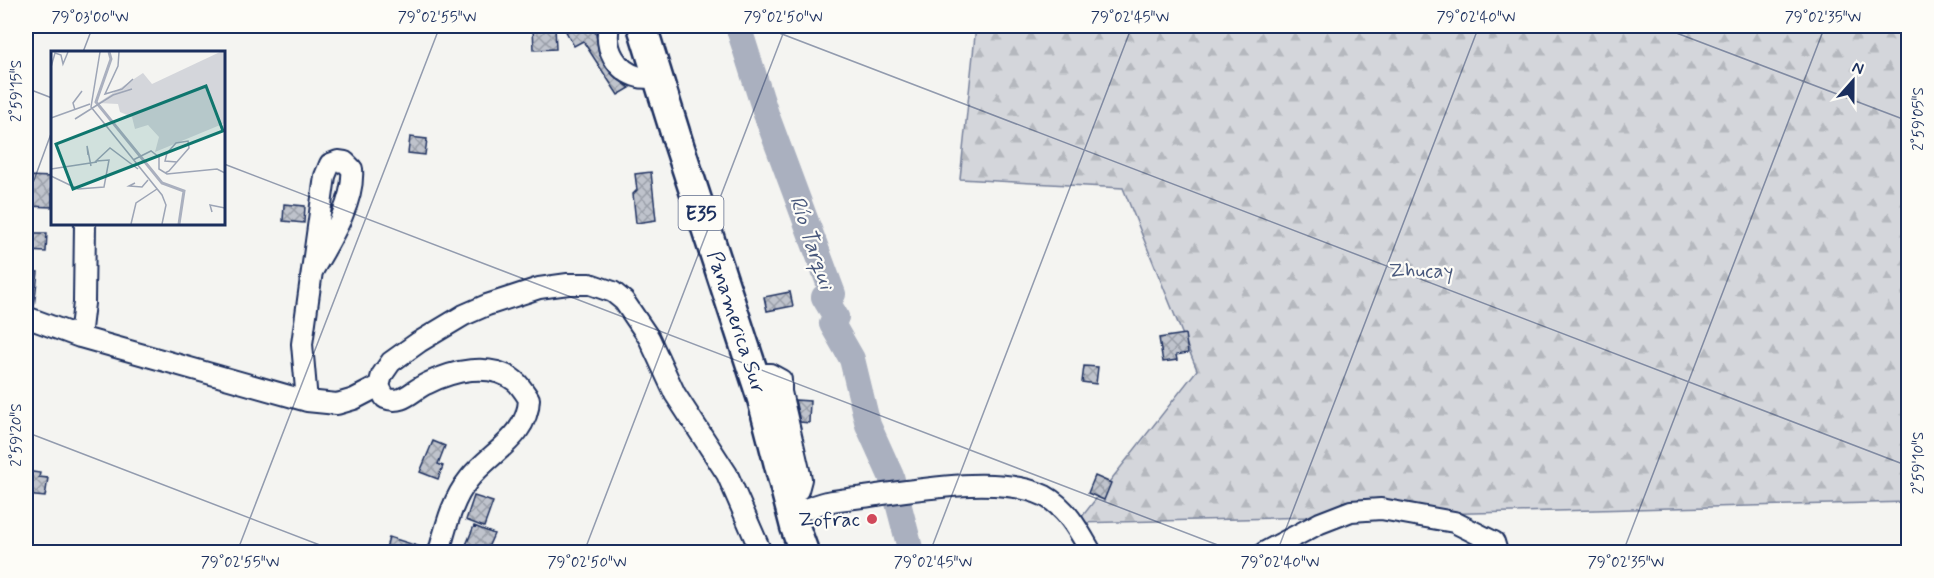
<svg xmlns="http://www.w3.org/2000/svg" width="1934" height="578" viewBox="0 0 1934 578" font-family="Mynerve,sans-serif">
  <style>
    .forest { fill: url(#forest-firs); stroke: #78829c; stroke-width: 1.5 }
    .lines { fill: none; stroke-linecap: round; stroke-linejoin: round }
    .river { stroke: #aab0bf; stroke-width: 26 }
    .building { fill: url(#building-cross-hatch); stroke: #1b2f5e; stroke-width: 1.5 }
    .minor-casing { stroke: #1b2f5e; stroke-width: 24 }
    .highway-casing { stroke: #1b2f5e; stroke-width: 33 }
    .minor { stroke: #fdfcf7; stroke-width: 20 }
    .highway { stroke: #fdfcf7; stroke-width: 28 }
    .ticks { fill: none; stroke: #1b2f5e; stroke-width: 1.5; stroke-opacity: 0.45 }
    .poi-dot { fill: #d1495b; stroke: #fdfcf7; stroke-width: 2 }
    .labels { text-anchor: middle; stroke-width: 4.5; stroke-linejoin: round; paint-order: stroke }
    .shield { fill: #fdfcf7; stroke: #5f6c8c; stroke-width: 1.5 }
    .shield-label { font-size: 20px; font-weight: bold; fill: #1b2f5e }
    .park-label { font-size: 21px; fill: #49597d; stroke: #fdfcf7 }
    .street-label { font-size: 21px; fill: #1b2f5e; stroke: #fdfcf7 }
    .poi-label { font-size: 21px; fill: #1b2f5e; stroke: #fdfcf7; text-anchor: end }
    .water-label { font-size: 22px; font-style: italic; fill: #46567b; stroke: #fdfcf7 }
    .inset-river { fill: none; stroke: #aab0bf; stroke-width: 3 }
    .inset-road { fill: none; stroke: #9da5b6; stroke-width: 1.5 }
    .view { fill: #0f766e; fill-opacity: 0.15; stroke: #0f766e; stroke-width: 3 }
    .inset-edge { fill: none; stroke: #1b2f5e; stroke-width: 3 }
    .neatline { fill: none; stroke: #1b2f5e; stroke-width: 2 }
    .ticks-label { font-size: 15px; text-anchor: middle; fill: #1b2f5e }
  </style>
  <defs>
    <pattern id="forest-firs" width="22" height="20" patternUnits="userSpaceOnUse" patternTransform="scale(1.5)"><rect width="22" height="20" fill="#d4d6db"/><path d="M5 1l3.5 6h-7zM16 11l3.5 6h-7z" fill="#b5b8be"/></pattern>
    <pattern id="building-cross-hatch" width="8" height="8" patternUnits="userSpaceOnUse" patternTransform="scale(1.5)"><rect width="8" height="8" fill="#bfc3cc"/><path d="M0 0l8 8M0 8l8-8" fill="none" stroke="#9a9fa9"/></pattern>
  </defs>
  <rect width="100%" height="100%" fill="#f4f4f1"/>
  <filter id="ink" filterUnits="userSpaceOnUse"><feTurbulence type="fractalNoise" baseFrequency=".0167" numOctaves="2"/><feDisplacementMap in="SourceGraphic" scale="12" xChannelSelector="R" yChannelSelector="G"/><feConvolveMatrix kernelMatrix="1 2 1 2 8 2 1 2 1" color-interpolation-filters="sRGB"/></filter>
  <g filter="url(#ink)">
    <path class="forest" d="M976 26H1908V502L1077 523 1197 370 1123 188 960 179Z"/>
    <g class="lines">
      <path class="river" d="M738 26 766 114 833 294 824 297 836 317 832 324 852 359 868 425 891 476 911 552"/>
    </g>
    <path class="building" d="M555 26 556 49 534 50 533 27Z
      M563 26H591L596 34 599 53 604 64 616 78 630 88 618 95 583 41 574 46Z
      M410 137 427 139 425 155 408 153Z
      M651 172 656 220 636 223 633 194 637 190 635 174Z
      M27 176 52 177V207L26 206Z
      M284 204 305 206 304 223 283 221Z
      M26 233H47L46 252 26 251Z
      M26 271 38 272 34 307 26 305Z
      M790 292 793 306 767 311 764 297Z
      M1185 334 1188 353 1176 355 1177 360 1163 362 1159 338Z
      M1084 366 1098 367 1096 384 1082 382Z
      M795 400 810 401 809 423 800 422Z
      M433 441 445 446 438 464 443 466 438 479 420 472Z
      M26 471 40 473 39 477 48 478 45 497 26 495Z
      M1095 476 1111 483 1104 500 1088 493Z
      M474 496 493 502 484 527 466 520Z
      M474 526 494 534 486 552H463Z
      M389 537 427 549V552H385Z"/>
    <g class="lines">
      <defs>
        <path id="minor" d="M609 26C604 48 616 71 639 77 645 79 652 77 658 77
          M26 317 80 337 307 401 337 404 354 399 379 386
          M80 337 84 303 85 224
          M754 374H770L781 380V392L801 479 798 490 788 501
          M307 401 302 344 325 176 330 164 338 161 345 162 352 169C355 202 329 242 313 270
          M792 514C803 510 815 505 827 502 843 499 860 498 877 495 922 489 1003 475 1045 496 1067 508 1079 531 1091 552
          M439 552C446 527 452 500 469 479 490 452 528 437 529 399 525 393 520 385 515 381 490 361 452 371 426 384 411 391 403 405 385 398L379 386 382 375 391 362 419 342 464 315 487 305 539 288 568 284H590L613 292 624 301 649 338 675 394 727 474 761 552
          M1265 552 1320 523 1351 511 1381 509 1454 522 1494 542 1497 552"/>
        <path id="highway" d="M642 26 678 142 762 399 795 527 804 552"/>
      </defs>
      <use href="#minor" class="minor-casing"/>
      <use href="#highway" class="highway-casing"/>
      <use href="#minor" class="minor"/>
      <use href="#highway" class="highway"/>
    </g>
  </g>
  <path class="ticks" d="M761 26 1908 466M1658 26 1908 121M83 52 93 26M26 88 52 98M224 164 1236 552M26 202 52 131M26 432 338 552M237 552 440 26M584 552 786 26M930 552 1132 26M1277 552 1479 26M1623 552 1825 26"/>
  <circle class="poi-dot" cx="872" cy="519" r="6"/>
  <g class="labels">
    <rect class="shield" x="678.5" y="196" width="45" height="34" rx="4.5"/>
    <g class="shield-label">
      <text x="701" y="220">E35</text>
    </g>
    <g class="park-label">
      <text x="1421" y="277">Zhucay</text>
    </g>
    <g class="street-label">
      <text transform="translate(737 322) rotate(72)" y="7">Panamerica Sur</text>
    </g>
    <g class="poi-label">
      <text x="860" y="526">Zofrac</text>
    </g>
    <g class="water-label">
      <text transform="translate(813 242) rotate(71)" y="8">Río Tarqui</text>
    </g>
  </g>
  <g transform="translate(51 51)">
    <rect width="174" height="174" fill="#f4f4f1"/>
    <path d="M169 1H174V72L104 101 108 86 97 74 84 78 81 66 69 61 67 53 47 52 92 22 101 33Z" fill="#d4d6db"/>
    <path class="inset-river" d="M58 1 60 8 45 51 111 132 133 140 128 173"/>
    <path class="inset-road" d="M49 1 40 56 111 144 115 154 111 173M68 1 67 15 54 43 71 38 82 28M0 16 4 2 10 4 12 13 17 1M24 59 22 52 31 40M0 67 39 53M24 68 62 44 81 38M37 104 36 95 40 115M82 109 100 100 108 106V118L116 123 166 118 174 122M0 118 46 111M114 122 118 120 138 97 137 90 125 92 116 102 114 110 126 111M0 125 27 138 53 136 58 109 45 110 59 97 87 118M84 132 78 135 91 136 97 129M161 161 159 154 174 157M80 173 85 152 106 138"/>
    <path class="view" d="M155 35 172 80 22 138 5 93Z"/>
    <rect width="174" height="174" class="inset-edge"/>
  </g>
  <rect width="1934" height="578" fill="none" stroke="#fdfcf7" stroke-width="66"/>
  <g transform="translate(1853 81) rotate(21)" stroke="#fdfcf7" stroke-width="4.5" paint-order="stroke">
  <path d="M0-4.5L10 22L0 15L-10 22Z" fill="#1b2f5e"/>
  <text y="-9" font-size="16" font-weight="bold" text-anchor="middle" fill="#1b2f5e">N</text>
  </g>
  <rect x="33" y="33" width="1868" height="512" class="neatline"/>
  <g class="ticks-label">
    <text x="90" y="22">79°03'00"W</text>
    <text x="437" y="22">79°02'55"W</text>
    <text x="783" y="22">79°02'50"W</text>
    <text x="1130" y="22">79°02'45"W</text>
    <text x="1476" y="22">79°02'40"W</text>
    <text x="1823" y="22">79°02'35"W</text>
    <text transform="translate(16 91) rotate(-90)" y="5">2°59'15"S</text>
    <text transform="translate(1918 119) rotate(-90)" y="5">2°59'05"S</text>
    <text transform="translate(16 435) rotate(-90)" y="5">2°59'20"S</text>
    <text transform="translate(1918 463) rotate(-90)" y="5">2°59'10"S</text>
    <text x="240" y="567">79°02'55"W</text>
    <text x="587" y="567">79°02'50"W</text>
    <text x="933" y="567">79°02'45"W</text>
    <text x="1280" y="567">79°02'40"W</text>
    <text x="1626" y="567">79°02'35"W</text>
  </g>
</svg>
